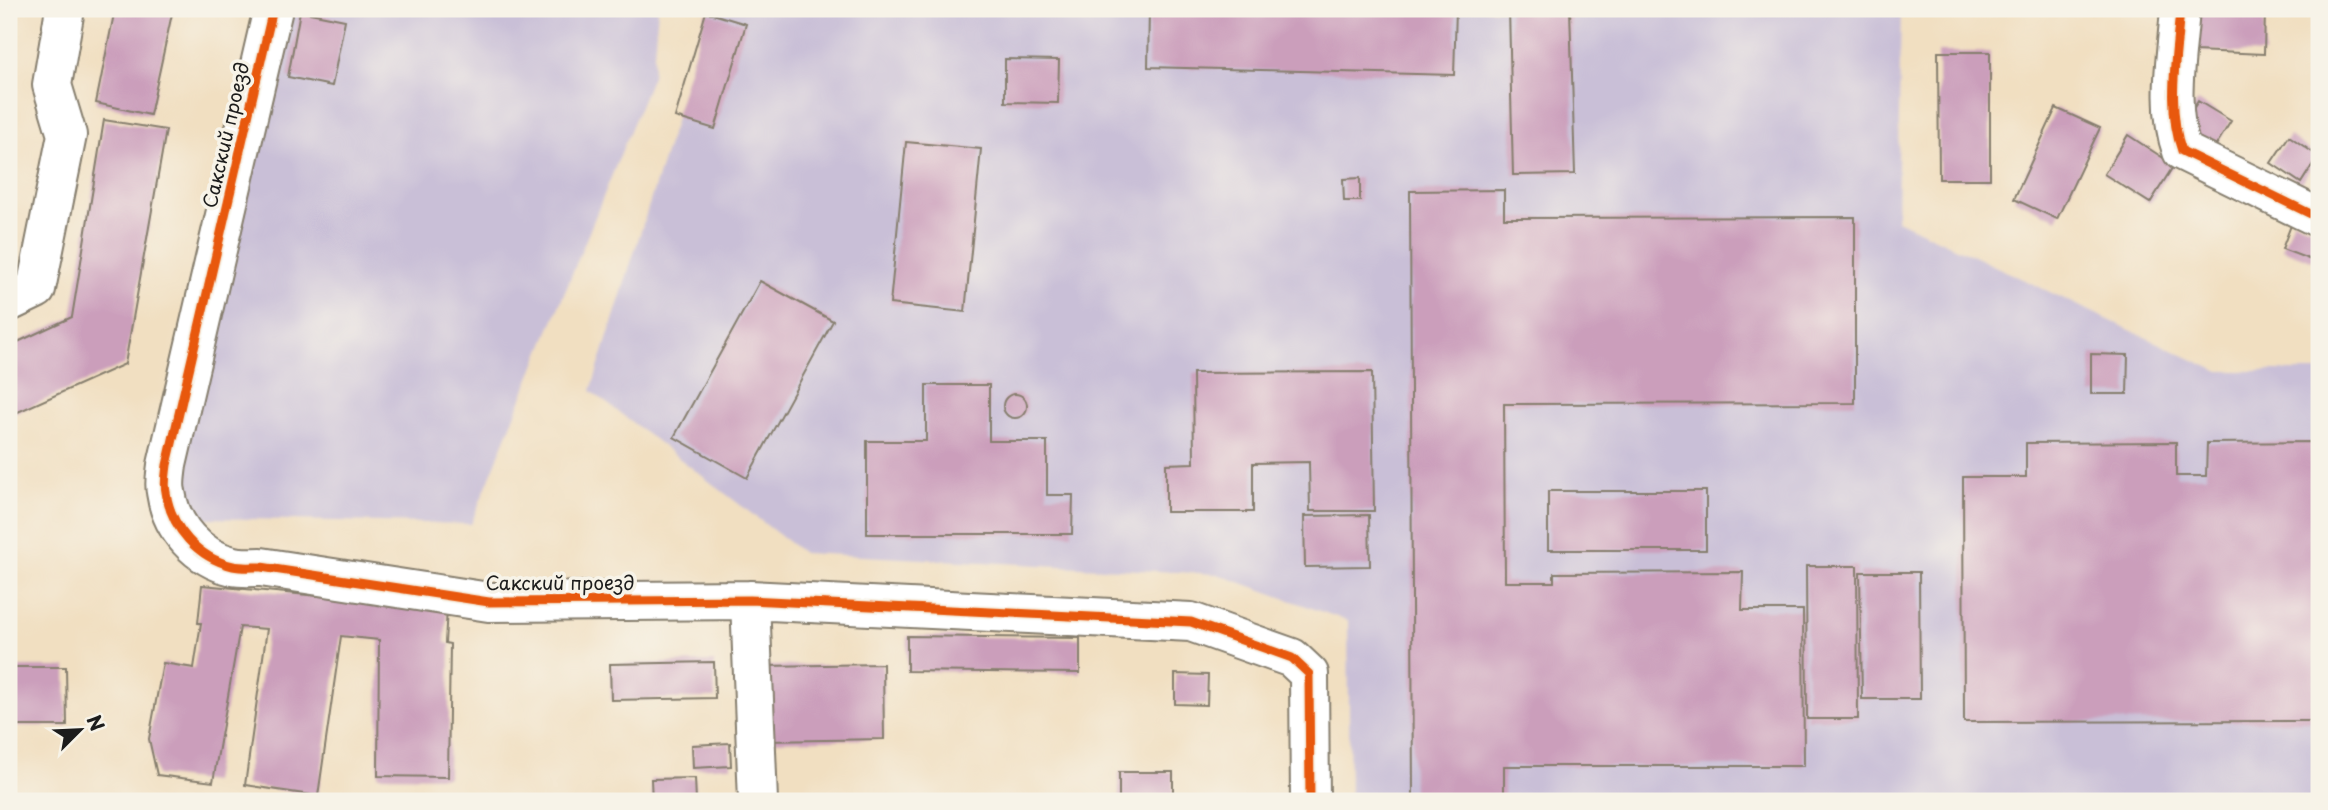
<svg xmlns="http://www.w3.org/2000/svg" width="2328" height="810" viewBox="0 0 2328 810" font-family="'Playpen Sans',sans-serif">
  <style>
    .industrial { fill: #c9bfd7 }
    .building { fill: #cb9ebb }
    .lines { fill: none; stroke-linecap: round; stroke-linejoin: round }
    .minor-casing { stroke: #867e6e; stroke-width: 42 }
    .minor { stroke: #fff; stroke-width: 38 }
    .cycleway-casing { stroke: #f7f3e8; stroke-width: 13 }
    .cycleway { stroke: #e8590c; stroke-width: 9 }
    .labels { text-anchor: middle; stroke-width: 7; stroke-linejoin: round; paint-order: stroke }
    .street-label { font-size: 19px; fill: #1c1c1c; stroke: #f7f3e8 }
  </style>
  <rect width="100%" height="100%" fill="#f7f3e8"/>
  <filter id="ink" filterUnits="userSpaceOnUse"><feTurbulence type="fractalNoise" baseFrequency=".0143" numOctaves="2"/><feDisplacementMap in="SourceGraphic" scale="14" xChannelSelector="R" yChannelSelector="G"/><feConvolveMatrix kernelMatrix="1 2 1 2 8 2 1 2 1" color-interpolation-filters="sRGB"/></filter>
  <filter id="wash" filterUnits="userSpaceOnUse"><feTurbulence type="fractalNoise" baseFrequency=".00686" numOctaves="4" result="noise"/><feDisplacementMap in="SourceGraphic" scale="28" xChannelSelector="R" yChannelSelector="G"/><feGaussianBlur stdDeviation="1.57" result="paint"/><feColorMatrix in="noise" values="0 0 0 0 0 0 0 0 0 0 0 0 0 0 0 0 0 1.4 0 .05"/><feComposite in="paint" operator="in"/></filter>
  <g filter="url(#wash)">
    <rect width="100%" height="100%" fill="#f1dfc1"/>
    <path class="industrial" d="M284 9H658L652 76 471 524 163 517Z
      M710 9H1901L1897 220 2217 371H2319V801H1350L1348 621 1217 574 803 553 591 391Z"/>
    <g id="blocks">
      <path class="building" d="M115 9H173L150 115 96 103Z
        M1149 9H1456L1454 75 1148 67Z
        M1509 9H1570L1575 174 1513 175Z
        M2197 9H2265L2264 54 2195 51Z
        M300 11 345 20 332 86 288 77Z
        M706 12 746 24 715 129 675 117Z
        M1938 52H1990V179H1939Z
        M1005 59 1059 60 1058 103 1005 102Z
        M2198 101 2231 121 2215 147 2182 127Z
        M2056 108 2100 128 2057 219 2014 199Z
        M104 120 166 130 125 364 9 416V346L72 317Z
        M2128 135 2174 165 2150 203 2104 174Z
        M2289 136 2318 156 2301 183 2271 163Z
        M906 142 981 149 965 312 890 304Z
        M1360 178V201H1344L1343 179Z
        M1504 190V218L1855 217V403L1504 404 1505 582H1554V573L1743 572 1742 610H1803L1804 766H1504V801H1413L1410 191Z
        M2293 220 2319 231V263L2282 249Z
        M760 281 833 321 747 478 674 437Z
        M2091 354 2128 355 2127 394H2091Z
        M1372 372 1374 511H1310L1309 462 1253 463V512H1166V464L1194 463 1193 373Z
        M926 385H989V441H1047V495H1073L1072 534H867V441H926Z
        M1003 406a12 12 0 1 1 24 0a12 12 0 1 1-24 0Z
        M2176 442V476H2206L2207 443 2319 442V721L1964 722 1963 477H2026V443Z
        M1548 491H1706V550H1548Z
        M1369 515 1370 566 1305 567 1304 516Z
        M1806 566H1857L1858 719H1807Z
        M1860 572H1919L1920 699H1862Z
        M202 585 447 608 445 643 450 644 448 777 378 776 379 640 341 636 318 796 245 785 267 629 240 627 213 782 157 775 149 739 163 663 194 668 201 623H198Z
        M907 636 1080 638V673L907 671Z
        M714 662 715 698 611 700 610 664Z
        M883 664 884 739 766 741 765 666Z
        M9 667H66L67 726H9Z
        M1175 674 1208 675 1207 705 1175 704Z
        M730 743 731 766 693 768 692 745Z
        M1119 772H1173V801H1119Z
        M695 778 696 801H652L651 779Z"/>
    </g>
  </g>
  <g filter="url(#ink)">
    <use href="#blocks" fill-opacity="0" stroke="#867e6e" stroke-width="2"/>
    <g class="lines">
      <defs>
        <path id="minor" d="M273 9 167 465C166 474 164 484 166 492 171 528 198 558 233 566 242 568 252 567 261 567L489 602 750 600 1191 622 1292 658 1309 674 1310 801
          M2180 9C2177 54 2166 107 2182 151L2319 218
          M9 302 36 289 67 135 52 85 65 9
          M750 600 758 801"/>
      </defs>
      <use href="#minor" class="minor-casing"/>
      <use href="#minor" class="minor"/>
      <defs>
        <path id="cycleway" d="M273 9 167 465C166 474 164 484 166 492 171 528 198 558 233 566 242 568 252 567 261 567L489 602 750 600 1191 622 1292 658 1309 674 1310 801
          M2180 9C2177 54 2166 107 2182 151L2319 218"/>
      </defs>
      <use href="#cycleway" class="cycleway-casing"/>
      <use href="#cycleway" class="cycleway"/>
    </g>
  </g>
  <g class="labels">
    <g class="street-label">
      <text transform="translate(226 135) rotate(-77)" y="7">Сакский проезд</text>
      <text x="560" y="590">Сакский проезд</text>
    </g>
  </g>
  <rect width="2328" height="810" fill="none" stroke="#f7f3e8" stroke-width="35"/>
  <g transform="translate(80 730) rotate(66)" stroke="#f7f3e8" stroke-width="5" paint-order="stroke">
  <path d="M0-5L12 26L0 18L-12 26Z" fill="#1c1c1c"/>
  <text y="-10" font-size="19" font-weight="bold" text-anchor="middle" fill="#1c1c1c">N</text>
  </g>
</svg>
